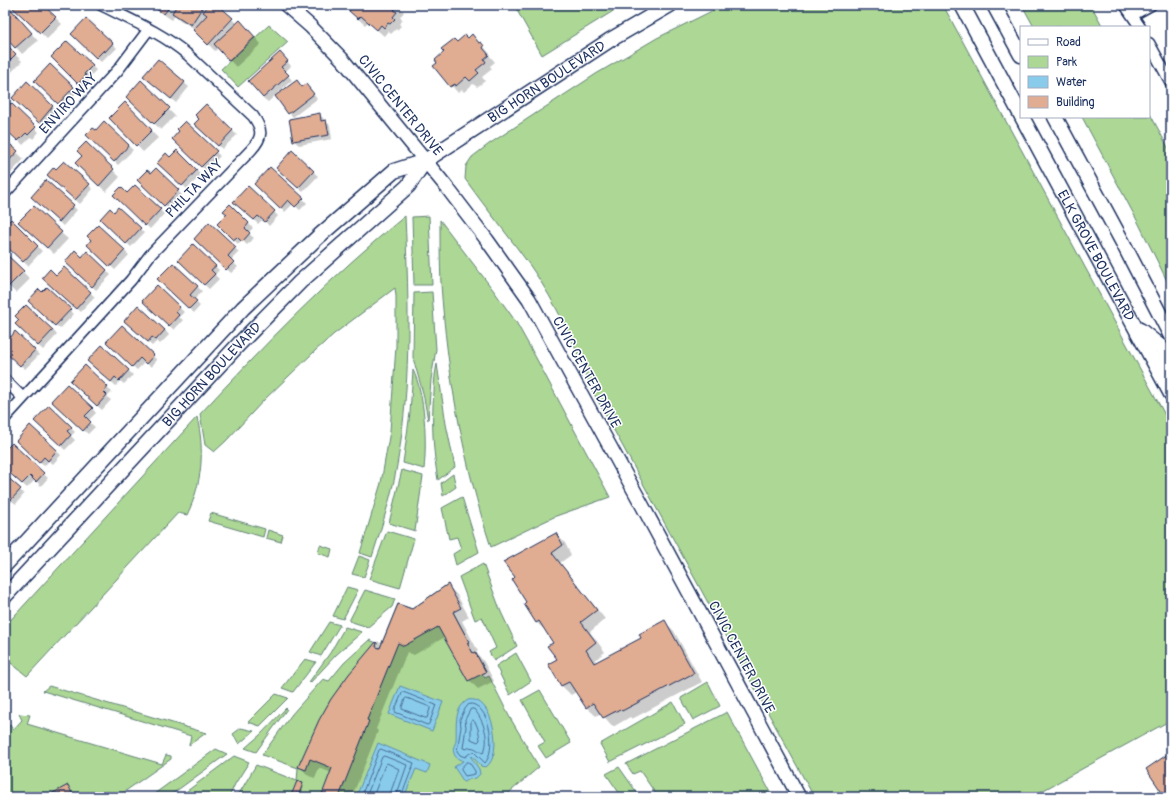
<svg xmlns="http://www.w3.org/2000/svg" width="1176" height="802" viewBox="0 0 1176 802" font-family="Pangolin,sans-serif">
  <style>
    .green { fill: #acd794; stroke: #648379 }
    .water { fill: #89cbea; stroke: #5d8db2 }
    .shadow { fill: #0003 }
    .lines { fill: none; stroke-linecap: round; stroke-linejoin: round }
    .shore { stroke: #476d96; stroke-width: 1 }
    .building { fill: #e0ad93; stroke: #1b2f5e }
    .minor-casing { stroke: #1b2f5e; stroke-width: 13 }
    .tertiary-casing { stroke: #1b2f5e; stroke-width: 16 }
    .secondary-casing { stroke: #1b2f5e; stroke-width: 17 }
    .minor { stroke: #fff; stroke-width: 10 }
    .tertiary { stroke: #fff; stroke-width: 13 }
    .secondary { stroke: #fff; stroke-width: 14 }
    .labels { text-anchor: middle; stroke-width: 3; stroke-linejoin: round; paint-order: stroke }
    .street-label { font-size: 14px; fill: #1b2f5e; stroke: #fff }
  </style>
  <rect width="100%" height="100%" fill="#fff"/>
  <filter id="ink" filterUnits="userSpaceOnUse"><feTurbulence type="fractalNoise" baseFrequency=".025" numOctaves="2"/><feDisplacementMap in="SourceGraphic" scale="8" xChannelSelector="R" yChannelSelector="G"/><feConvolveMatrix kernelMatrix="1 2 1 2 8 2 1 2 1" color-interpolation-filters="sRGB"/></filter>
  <g filter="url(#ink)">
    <path class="green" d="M514 5H623L542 55Z
      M724 5H943L1171 426V720L1031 797H814L592 390C576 347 557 304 531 267 510 237 486 209 465 179L466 166 472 157 489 144 596 74 657 38Z
      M1022 5H1091L1103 27H1034Z
      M269 25 288 42 238 87 221 69Z
      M1149 112 1171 153V289L1139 224 1082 117H1149Z
      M405 216C409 304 412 394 394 481 388 507 380 532 372 557L360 553 381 483 390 431 396 346V296L395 288 334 334 316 350 264 400 226 441 214 452 205 445 200 414C265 344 331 276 405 216Z
      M429 216 432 285H414L412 217Z
      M440 220 494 291 516 322 535 356 610 497 556 516 491 547C463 461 447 374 441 284 440 263 440 241 440 220Z
      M432 292 436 349 431 380 428 420 423 393 413 358 414 293Z
      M437 364 446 424 455 467 438 480C433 451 431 421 434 392 434 383 435 372 437 364Z
      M413 370C425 394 427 442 424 469L403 463 410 413Z
      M197 417C205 451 202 484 187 515L178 513 27 676 11 663 5 670V626Z
      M402 470 423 476 415 531 389 523Z
      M453 474 456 487 443 496 441 483Z
      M462 497 479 552 456 565 453 554 461 549 457 537 449 539 442 508Z
      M211 513 265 529 263 537 208 521Z
      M268 530 283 535 281 542 266 538Z
      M387 531 414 539 400 588 369 579Z
      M320 545 332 549 330 557 318 553Z
      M359 556 370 560 364 577 352 574Z
      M483 564 501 612 517 646 494 661 489 652 496 648 482 617 475 620 459 577Z
      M448 584 453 612 469 642 467 643 473 653 475 652 486 672 482 674 485 678 489 676 509 716 539 767 504 797H237L256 765 297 781 298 768 262 755 292 714 323 679 329 681 344 663 369 640 377 643 376 647 380 648 398 604 412 609Z
      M347 587 358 590 343 619 333 616Z
      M365 590 395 599 392 607 368 627 349 621Z
      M329 622 340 625 321 656 310 652Z
      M345 627 362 632 336 655 310 683 309 682 330 653Z
      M516 653 531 681 510 695 496 666Z
      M305 659 316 662 293 692 282 688Z
      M708 682 720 706 693 720 681 698Z
      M49 686 206 733 189 745 191 736 43 691Z
      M540 690 571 743 546 758 538 746 545 742 522 700Z
      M276 694 288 698 260 726 248 722Z
      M673 702 685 724 610 762 600 744Z
      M286 708 287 709 256 752 245 748 260 735Z
      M727 712 773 797H658L640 771 633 774 626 764Z
      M19 714 30 715 27 724 162 764 166 755 171 756V759L117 797H5V730L10 725 13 730 22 720Z
      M241 728 254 731 239 744 233 734Z
      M216 749 227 754 168 797H150Z
      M234 756 249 762 235 784 229 797H179Z
      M619 767 640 797H622L606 774Z"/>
    <path class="water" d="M400 686 443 702 432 731 389 714Z
      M468 700C493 694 504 755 486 767L481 766 472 756 471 757 479 769 480 774 476 778 470 779 464 782 454 767 463 761C459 759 455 758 454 753 452 748 455 745 456 741 457 726 453 709 468 700Z
      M378 743 430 765 427 773 416 769 404 797H356Z"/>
    <path class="shadow" d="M13 5H42L62 24 47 39 13 6Z
      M150 5H217L237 24 247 28 261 44 236 67 218 48 215 51 201 37 195 29 180 20 175 15 172 20Z
      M353 5H397L404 12 400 17 403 20 399 24 401 26 397 30 396 29 391 34 388 31 384 36 368 22 365 25 357 18 355 6Z
      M5 10 15 14 38 41 22 54 5 35Z
      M86 19 117 48 110 55 109 54 101 62 72 34Z
      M468 39 481 43 490 54 489 55 495 62 490 66 492 69 482 77 485 81 477 87 473 84 464 92 462 90 458 93 435 66 457 43Z
      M67 42 96 70 88 79 90 80 83 87 53 57Z
      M5 45 22 61 8 76 5 73Z
      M280 53 291 66 285 72 292 80 268 102 263 98Z
      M158 60 189 87 176 103 149 80Z
      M50 66 77 92 63 107 36 81Z
      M141 82 175 116 161 130 127 97Z
      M27 83 57 111 44 127 13 98Z
      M302 88 310 89 317 99 293 117 289 113Z
      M11 104 39 132 33 139 31 137 23 145 5 127V111Z
      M125 104 158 138 143 152 110 118Z
      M206 105 237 135 222 149 196 124 201 119Z
      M320 115 324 119 325 121 330 125 332 139 299 145 294 141Z
      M185 122 220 156 206 171 173 139 180 131Z
      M104 123 133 150 118 165 87 135 96 132Z
      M5 141 24 159 10 174 5 169Z
      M86 144 120 177 106 192 76 163 83 156Z
      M177 152 201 175 187 189 159 163 170 158Z
      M292 152 318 176 303 192 277 168Z
      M64 162 93 189 80 204 53 179 57 170Z
      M156 169 182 195 169 209 139 180 151 175Z
      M255 184 303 199 307 203 300 210 293 204 285 212Z
      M135 186 164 214 150 229 115 195H127Z
      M37 201 73 206 77 210 63 226Z
      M230 205 253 228 248 233 254 238 247 245 242 240 238 244 218 224 228 214Z
      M239 206 274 212 278 216 269 226 263 219 258 224Z
      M118 208 144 233 131 247 101 219 114 213Z
      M11 221 42 251 28 266 5 244V227Z
      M209 224 239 252 231 260 238 267 231 273 195 239Z
      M98 226 129 255 115 270 92 249V240Z
      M26 229 61 233 68 239 54 254Z
      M193 245 219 270 215 275 219 279 209 289 179 260Z
      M87 253 111 275 96 290 66 261 82 258Z
      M5 254 30 279 16 293 5 283Z
      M173 264 202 291 194 300 200 306 194 313 159 279Z
      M64 268 95 297 81 312 48 282 57 277Z
      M157 286 184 312 179 317 183 320 174 330 143 301Z
      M47 289 74 314 60 329 30 301 42 294Z
      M16 324 53 330 57 335 43 350Z
      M130 326 165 330 169 335 160 344 157 341 152 346Z
      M122 327 157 360 151 367 145 362 137 370 107 342Z
      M5 333 11 338 34 350 39 355 25 369 5 351Z
      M93 365 128 370 133 375 124 384 120 381 116 386Z
      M76 386 107 388 112 392 107 397 111 400 102 410Z
      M49 406 75 432 71 436 75 440 65 450 35 421Z
      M57 406 92 408 96 413 88 421 95 427 88 434Z
      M30 427 61 455 53 464 49 461 44 466 21 446Z
      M12 444 48 478 41 486 35 480 27 488 5 468V451Z
      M5 476 24 494 16 504 12 501 8 506 5 503Z
      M556 534 565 543 571 555 560 563 605 619 590 632 605 652 595 660 597 663 643 638 665 622 674 631 702 682 632 719 630 717 613 727 601 713 596 716 586 707 576 692 571 695 562 686 550 664 558 660 554 643 546 631 537 623 525 604 528 603Z
      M448 586 457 595 469 617 462 621 478 651 476 652 484 662 494 681 478 689 469 680 445 637 414 655 407 652 376 729 378 731 352 797H322L332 773 319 768 315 778 309 776 300 767 350 675 378 641 382 645 412 610Z
      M302 784 304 786 301 795 298 794 297 797H293L292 796Z"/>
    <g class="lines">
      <path class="shore" d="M403 692 436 705 429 724 427 725 395 712V710Z
        M407 698 430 707V709L427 718H425L402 709V707L405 699Z
        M472 704C491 708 496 751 485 763L474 752 470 753 465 757 460 755 457 751 461 727 460 719 465 709 468 705Z
        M471 709H474C483 719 491 741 483 753 476 750 474 745 466 749L463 748 466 727 465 720Z
        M473 720C478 724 479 733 480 740L478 742 471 739V722Z
        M467 762H469L475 771V774L465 776 461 770V768Z
        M361 797 379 750 381 749 414 763 401 797
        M366 797 382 757 384 756 407 765 396 797
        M373 797 385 765 387 763 399 769 391 791 390 797"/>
    </g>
    <path class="building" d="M12 5H43L56 17 40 33 11 6Z
      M150 5H171L164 14Z
      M177 5H204L191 25 172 13Z
      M209 5H218L233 18 208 45 193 30 207 15 203 12Z
      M352 5H398L394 10 397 12 393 17 395 19 390 24 388 23 384 28 381 25 377 30 361 16 358 19 349 11 354 6Z
      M8 6 32 33 15 48 5 37V9Z
      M86 18 113 43 105 52 104 50 96 58 71 34Z
      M240 20 255 37 229 61 214 44Z
      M472 34 479 43 481 42 484 46 483 48 489 55 484 59 486 62 476 70 479 73 470 81 466 77 456 86 455 84 450 87 433 66 437 63 435 60 444 52 441 49 454 39 457 42 465 35 468 38Z
      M67 41 93 65 84 74 86 75 78 84 51 57Z
      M5 43 16 54 5 65Z
      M280 52 288 61 281 67 289 75 263 98 248 81Z
      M158 59 185 82 171 99 143 76Z
      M50 64 74 87 58 104 34 81Z
      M141 80 170 108 154 124 126 97Z
      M297 80 302 87 306 84 314 94 288 114 275 96Z
      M27 81 53 106 39 123 12 98Z
      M125 102 152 130 136 146 109 118Z
      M11 103 36 127 28 135 26 133 18 141 5 129V109Z
      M206 104 233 130 218 146 194 124 199 119 195 115Z
      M320 113 321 121 326 120 329 135 293 141 289 119Z
      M104 121 129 145 114 162 86 135 93 128 96 130Z
      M185 121 217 151 201 167 172 139 179 131 177 129Z
      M5 140 18 151 5 165Z
      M86 142 114 169 99 186 75 163 82 156 77 151Z
      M177 150 197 170 182 186 157 163 166 153 170 157Z
      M292 150 314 171 298 188 276 168Z
      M64 161 90 184 75 200 47 175 54 167 56 169Z
      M270 167 304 198 295 207 288 200 280 209 254 184Z
      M156 168 179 190 164 206 137 180 147 170 151 173Z
      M46 180 74 205 59 222 31 197Z
      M135 185 161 209 145 226 113 195 121 187 127 193Z
      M248 186 275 211 265 222 258 216 254 220 233 202Z
      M230 204 249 223 245 228 250 233 242 242 237 237 233 240 217 224 227 214 223 211Z
      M34 206 62 232 47 248 18 222Z
      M118 207 141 228 126 244 100 219 110 208 114 212Z
      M11 219 38 246 23 262 5 245V225Z
      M209 222 236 247 228 256 234 262 226 270 194 239Z
      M98 225 125 250 110 267 87 245 91 240 87 236Z
      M193 244 216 266 211 270 215 274 204 285 178 260Z
      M75 250 82 257 87 251 107 270 92 287 65 262Z
      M5 253 24 271 8 287 5 284Z
      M173 263 198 286 190 295 197 301 189 309 157 279Z
      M64 267 91 292 76 309 42 278 50 269 56 275Z
      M157 285 180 307 176 312 179 315 169 326 142 301Z
      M47 287 71 309 55 326 28 301 39 289 42 292Z
      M26 305 53 330 38 346 15 324 19 320 15 316Z
      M138 305 165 330 156 340 152 337 148 342 124 321Z
      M122 325 154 355 146 364 140 358 132 367 106 342Z
      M15 331 35 350 20 366 5 352V332L11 337Z
      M102 345 129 370 119 381 115 377 111 382 87 361Z
      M85 365 108 387 104 392 107 395 97 406 70 381Z
      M67 384 93 408 85 416 91 422 83 431 51 401Z
      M49 405 72 427 67 431 71 435 61 446 34 421Z
      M30 425 57 450 48 461 44 457 39 463 16 441Z
      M12 443 44 473 36 482 30 476 22 484 5 469V450Z
      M5 475 21 489 11 500 7 497 5 500Z
      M556 533 563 545 552 553 597 610 581 622 596 642 586 650 594 663 641 638 639 634 665 620 694 673 622 711 620 709 603 718 593 703 586 708 569 682 561 686 548 664 557 659 547 646 553 643 539 621 536 623 524 604 526 602 512 580 515 577 503 562Z
      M448 584 461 608 453 612 469 642 467 643 473 653 475 652 486 672 468 681 438 627 404 646 398 643 367 720 369 721 339 797H321L332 768 310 759 306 770 298 767 319 720 331 699 349 674 376 642 377 643 376 647 380 648 398 604 412 609Z
      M1171 752V797H1165L1146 769Z
      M297 781 303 783 299 794 296 793 295 797H293L291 796Z
      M68 785 74 797H46L55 792Z"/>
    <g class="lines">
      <defs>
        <path id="minor" d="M1125 5 1140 27
          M1133 15 1151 5
          M1149 43 1171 83
          M5 193 118 70 149 29
          M5 380 23 398
          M5 418 131 280 150 255 251 150C263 137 263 130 253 116L188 55C162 33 131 20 101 5"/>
        <path id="tertiary" d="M286 5 310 26 343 60 445 185 487 240 529 299 641 503 799 797"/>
        <g id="secondary">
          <path d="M962 5 1021 115"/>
          <path d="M994 5 1021 55"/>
          <path id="s1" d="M1022 117 1171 394"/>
          <path d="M1055 117 1123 243 1171 336"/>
          <path d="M1140 330 1161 347 1171 366"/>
          <path id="s2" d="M5 565 243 308 318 237 394 171 425 161 610 40 670 5"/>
          <path id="s3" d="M5 596 239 344 300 282 408 186 425 161"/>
        </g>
      </defs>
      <use href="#minor" class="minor-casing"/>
      <use href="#tertiary" class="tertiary-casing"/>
      <use href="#secondary" class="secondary-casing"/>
      <use href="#minor" class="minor"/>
      <use href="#tertiary" class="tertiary"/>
      <use href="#secondary" class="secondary"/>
    </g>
  </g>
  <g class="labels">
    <g class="street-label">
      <text dy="5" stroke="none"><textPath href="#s2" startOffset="732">BIG HORN BOULEVARD</textPath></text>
      <text transform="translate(68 103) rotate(-47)" y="5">ENVIRO WAY</text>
      <text transform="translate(401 105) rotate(51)" y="5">CIVIC CENTER DRIVE</text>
      <text transform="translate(194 188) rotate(-46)" y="5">PHILTA WAY</text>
      <text dy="5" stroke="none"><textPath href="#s1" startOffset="157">ELK GROVE BOULEVARD</textPath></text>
      <text transform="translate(587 372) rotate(61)" y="5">CIVIC CENTER DRIVE</text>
      <text dy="5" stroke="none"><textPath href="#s3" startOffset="303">BIG HORN BOULEVARD</textPath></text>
      <text transform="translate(742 657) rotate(62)" y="5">CIVIC CENTER DRIVE</text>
    </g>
  </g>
  <rect width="1176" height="802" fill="none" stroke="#fff" stroke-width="20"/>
  <rect x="10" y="10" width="1156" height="782" fill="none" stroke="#1b2f5e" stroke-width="1.5" filter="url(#ink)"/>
  <rect x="1020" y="26" width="130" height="92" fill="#ffffff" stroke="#a4acbf"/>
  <rect x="1028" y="39" width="20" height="6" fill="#ffffff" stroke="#a4acbf"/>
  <text x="1056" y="46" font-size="12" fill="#1b2f5e">Road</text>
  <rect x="1028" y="56" width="20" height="12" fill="#acd794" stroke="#a4acbf"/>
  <text x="1056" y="66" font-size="12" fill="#1b2f5e">Park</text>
  <rect x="1028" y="76" width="20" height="12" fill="#89cbea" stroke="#a4acbf"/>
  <text x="1056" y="86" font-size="12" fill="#1b2f5e">Water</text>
  <rect x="1028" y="96" width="20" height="12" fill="#e0ad93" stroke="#a4acbf"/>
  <text x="1056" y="106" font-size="12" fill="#1b2f5e">Building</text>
</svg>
